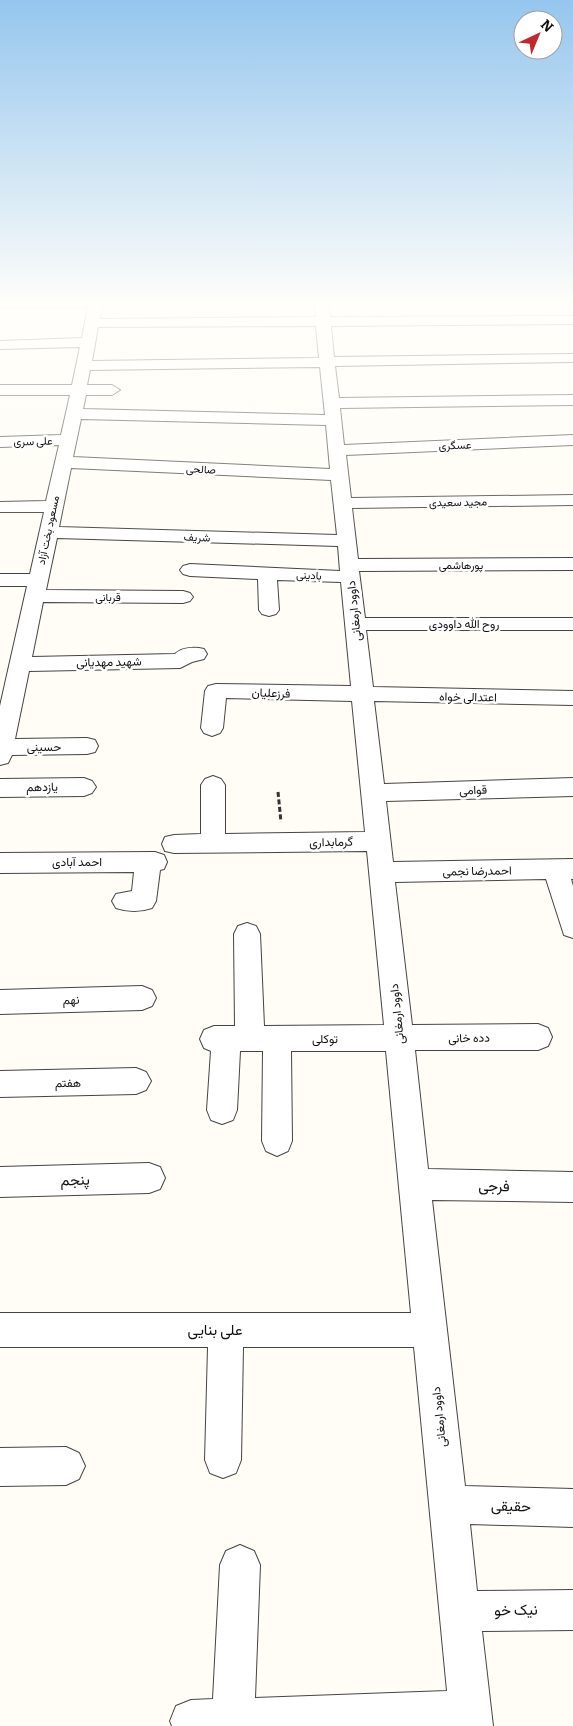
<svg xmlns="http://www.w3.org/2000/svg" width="573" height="1726" viewBox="0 0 573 1726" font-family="Bitter,Vazirmatn,serif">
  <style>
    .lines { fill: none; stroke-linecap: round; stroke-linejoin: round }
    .street-casing { stroke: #444; stroke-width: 2 }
    .path { stroke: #333; stroke-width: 3; stroke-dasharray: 5 2.5; stroke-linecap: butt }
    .street { fill: #fff; fill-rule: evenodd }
    .labels { text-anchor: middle; stroke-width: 5; stroke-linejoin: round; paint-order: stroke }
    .far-street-label { font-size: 11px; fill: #111; stroke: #fff }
    .street-label { font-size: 12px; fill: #111; stroke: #fff }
    .near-street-label { font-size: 15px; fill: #111; stroke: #fff }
  </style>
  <rect width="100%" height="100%" fill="#fffdf5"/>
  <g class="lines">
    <defs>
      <path id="street" d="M0 302H103L100 319 316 317 314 302H328L330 317 573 316V324L331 326 334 357 573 354V362L335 366 339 398 573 395V405L340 408 344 445 573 435V445L346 455 351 498 573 495V505L352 508 358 559 573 558V570L359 571 365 618H573V630H366L373 687 573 691V705L374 701 384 784 573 778V796L386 801 393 862 573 859V879H571L573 886V938L564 935 546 879 395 882 412 1025 538 1024 548 1028 552 1037 548 1046 538 1050H415L428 1169 573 1172V1202L432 1200 465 1486 573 1489V1527L470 1524 477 1591 573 1590V1630L482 1631 493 1726H172L170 1721 176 1706 191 1700 213 1699 220 1565 226 1551 240 1545 254 1551 260 1565 255 1698 447 1691 414 1347H243L241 1460 236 1473 223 1478 210 1473 205 1460 208 1347H0V1313H411L386 1051H291L292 1141 288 1151 277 1156 266 1151 262 1141 263 1051H240L237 1110 233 1120 222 1124 211 1120 207 1110 211 1051 204 1048 200 1039 204 1030 214 1026H235L234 934 238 926 247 923 256 926 260 934 264 1026 384 1025 367 851 174 853 165 851 162 844 165 837 174 835 201 834V785L205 779 213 776 221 779 225 785V834L365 832 352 701 226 698 223 728 220 733 212 736 204 733 201 728 205 691 208 686 216 684 351 686 341 582 277 580 279 610 276 614 269 616 262 614 259 610 258 579 190 576 183 574 180 570 183 566 190 564 340 571 338 546 57 538 46 590 183 591 190 593 193 597 190 601 183 603 43 602 32 657 175 654C182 647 195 647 204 649L207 654 204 659 192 662 180 668 29 671 15 739 87 738 95 740 98 746 95 752 87 754 12 755 8 763 0 765V706L27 586H0V574H30L44 512H0V502L46 501 59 445 0 447V437L61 435 70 395H0V385H72L80 347 0 349V341L82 338 88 307 0 308ZM316 326 319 358 92 361 98 327ZM320 367 325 415 83 409 86 395H112L120 390 112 385H87L90 370ZM81 419 326 425 330 469 73 457ZM71 468 331 480 337 535 59 527Z
        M84 778 92 781 96 787 92 793 84 796 0 797V779Z
        M155 852 164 855 167 862 164 869 160 870 156 901 152 908C140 912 128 912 116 908L112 901 116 894 132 891 134 872 0 873V853Z
        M142 986 152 990 156 998 152 1006 142 1010 0 1014V990Z
        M136 1068 146 1072 151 1081 146 1090 136 1094 0 1097V1071Z
        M149 1163 160 1167 165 1178 160 1189 149 1193 0 1197V1167Z
        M66 1447 79 1453 85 1466 79 1479 66 1485 0 1486V1448Z"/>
    </defs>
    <use href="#street" class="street-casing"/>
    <path class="path" d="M278 792 281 822"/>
    <use href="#street" class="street"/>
  </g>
  <linearGradient id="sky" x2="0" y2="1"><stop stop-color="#95c6ee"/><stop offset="0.56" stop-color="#fffefa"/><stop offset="1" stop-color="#fffefa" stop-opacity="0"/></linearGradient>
  <rect width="573" height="544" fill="url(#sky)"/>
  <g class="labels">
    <g class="far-street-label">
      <text transform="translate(33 441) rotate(-1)" y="4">علی سری</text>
      <text transform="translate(455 445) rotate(-2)" y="4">عسگری</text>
      <text transform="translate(201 469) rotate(3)" y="4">صالحی</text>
      <text transform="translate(458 502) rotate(-1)" y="4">مجید سعیدی</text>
      <text transform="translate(48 530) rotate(-78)" y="4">مسعود بخت آزاد</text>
      <text transform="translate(197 537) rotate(2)" y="4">شریف</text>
      <text x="461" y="569">پورهاشمی</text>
      <text transform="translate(309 575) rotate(3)" y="4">بادینی</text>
      <text x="108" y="601">قربانی</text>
    </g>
    <g class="street-label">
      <text transform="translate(354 611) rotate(-96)" y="4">داوود ارمغانی</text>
      <text x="464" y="628">روح الله داوودی</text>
      <text transform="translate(109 662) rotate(-1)" y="4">شهید مهدیانی</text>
      <text transform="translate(271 693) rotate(2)" y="4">فرزعلیان</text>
      <text transform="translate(468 697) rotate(1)" y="4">اعتدالی خواه</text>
      <text x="44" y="751">حسینی</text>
      <text transform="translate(42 787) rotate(-1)" y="4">یازدهم</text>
      <text transform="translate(473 790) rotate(-2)" y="4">قوامی</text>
      <text transform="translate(331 842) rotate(-1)" y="4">گرمابداری</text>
      <text x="77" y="866">احمد آبادی</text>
      <text transform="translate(477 871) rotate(-1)" y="4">احمدرضا نجمی</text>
      <text transform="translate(71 1000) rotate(-2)" y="4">نهم</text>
      <text transform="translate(397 1014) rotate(-96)" y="4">داوود ارمغانی</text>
      <text transform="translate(469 1038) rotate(-1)" y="4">دده خانی</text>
      <text x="325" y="1043">توکلی</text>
      <text transform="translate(68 1083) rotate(-1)" y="4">هفتم</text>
      <text transform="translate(439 1417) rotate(-96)" y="4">داوود ارمغانی</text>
    </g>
    <g class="near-street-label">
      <text transform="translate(75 1180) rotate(-2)" y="5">پنجم</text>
      <text transform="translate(494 1186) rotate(1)" y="5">فرجی</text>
      <text x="215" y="1335">علی بنایی</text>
      <text transform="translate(511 1506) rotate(2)" y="5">حقیقی</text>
      <text transform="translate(516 1610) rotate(-1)" y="5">نیک خو</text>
    </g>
  </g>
  <g transform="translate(538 35) rotate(44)"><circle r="24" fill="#ffffff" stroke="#a0a0a0"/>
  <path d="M0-4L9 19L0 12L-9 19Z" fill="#c4262e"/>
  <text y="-8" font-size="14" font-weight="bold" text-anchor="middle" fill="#111111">N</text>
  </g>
</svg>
